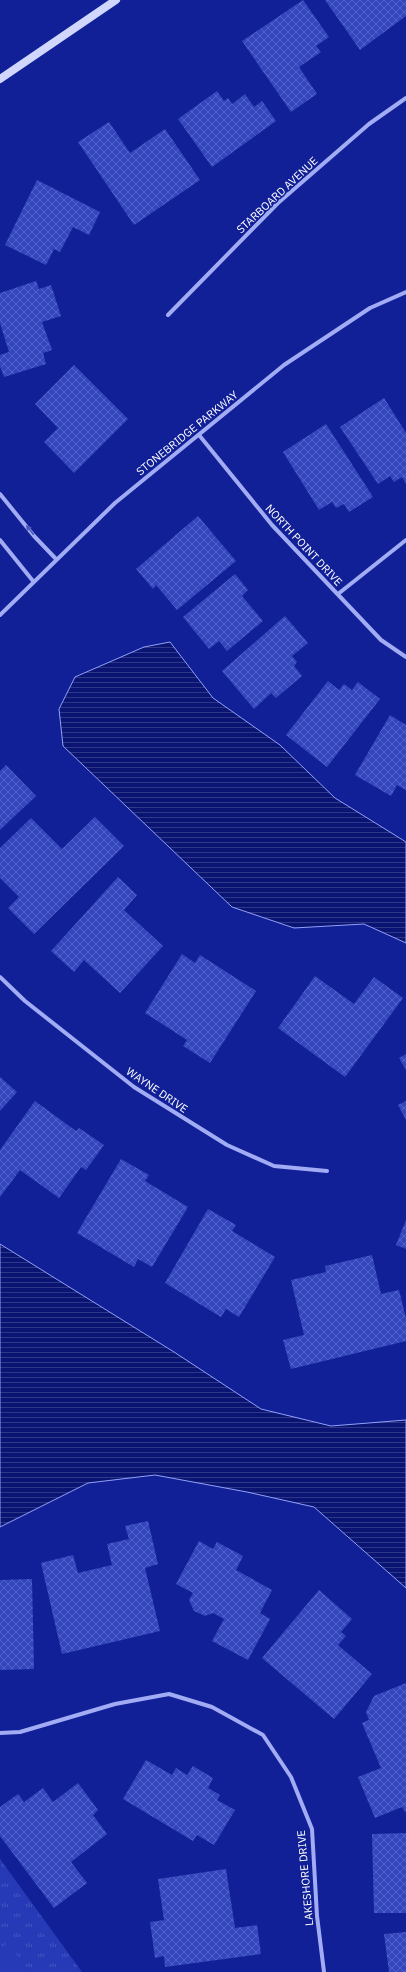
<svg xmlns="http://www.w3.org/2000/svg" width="406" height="1972" viewBox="0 0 406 1972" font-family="'IBM Plex Sans',sans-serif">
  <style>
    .park { fill: url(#park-tufts) }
    .garden { fill: #2639b7 }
    .water { fill: url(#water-rules); stroke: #92a1f7 }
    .building { fill: url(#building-cross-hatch) }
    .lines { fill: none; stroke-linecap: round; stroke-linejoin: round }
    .street { stroke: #a1acf4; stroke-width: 4 }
    .secondary { stroke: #d1d6fd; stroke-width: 8 }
    .oneway { fill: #4b58bc }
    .labels { text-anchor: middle; stroke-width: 3; stroke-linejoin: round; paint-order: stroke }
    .street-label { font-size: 11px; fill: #fff; stroke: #112097 }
  </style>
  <defs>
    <pattern id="park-tufts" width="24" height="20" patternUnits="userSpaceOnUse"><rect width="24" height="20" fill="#2639b7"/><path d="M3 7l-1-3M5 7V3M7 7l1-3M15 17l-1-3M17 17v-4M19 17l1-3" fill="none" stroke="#4757c2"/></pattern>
    <pattern id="water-rules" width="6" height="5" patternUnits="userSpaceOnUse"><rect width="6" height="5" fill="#0a1573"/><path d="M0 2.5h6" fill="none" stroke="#2f3888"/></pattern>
    <pattern id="building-cross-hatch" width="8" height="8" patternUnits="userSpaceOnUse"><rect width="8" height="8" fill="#3446bd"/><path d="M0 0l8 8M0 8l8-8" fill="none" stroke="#5262c7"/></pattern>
  </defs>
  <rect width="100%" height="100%" fill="#112097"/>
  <path class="park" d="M0 1859 82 1972H0Z"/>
  <path class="garden" d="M8 1943 29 1972H0V1949Z"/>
  <path class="water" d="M170 642 213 698 280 745 335 798 406 842V943L364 924 294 928 232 907 63 746 59 709 75 677 144 647Z
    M0 1244 174 1352 261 1409 331 1426 406 1420V1588L314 1507 247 1492 155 1475 88 1483 0 1527Z"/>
  <path class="building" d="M303 0 329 37 316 46 321 52 299 67 317 94 291 112 242 41Z
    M325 0H406V16L360 50Z
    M217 91 224 101 228 98 232 104 245 94 254 107 262 101 276 121 212 167 178 119Z
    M109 122 130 153 165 129 200 180 134 225 78 142Z
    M37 180 100 212 89 235 73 227 60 252 54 249 46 265 5 245Z
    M36 281 39 289 51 285 61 316 42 322 52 350 43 353 46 364 4 377 0 366V355L9 352 0 323V293Z
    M74 365 128 419 74 473 44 442 58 428 35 404Z
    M384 398 406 433V484L402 477 394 482 390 476 378 484 340 427Z
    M326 424 373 497 349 512 344 504 336 508 332 502 319 510 283 452Z
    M198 516 236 561 177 610 156 585 153 589 136 569Z
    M235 574 248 590 242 596 263 621 227 651 219 641 209 649 183 617Z
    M285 616 308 643 292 656 297 662 294 666 302 676 276 698 271 693 254 709 222 671Z
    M328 681 339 690 344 684 352 690 358 682 380 699 327 767 286 735Z
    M390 715 406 725V790L397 785 391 796 355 775Z
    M6 765 36 796 0 830V771Z
    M95 817 124 846 34 934 8 908 19 897 0 878V848L31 818 62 849Z
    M118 877 137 895 124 910 163 946 120 993 84 960 74 972 51 951Z
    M182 954 195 963 200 955 256 991 210 1063 183 1046 187 1040 145 1013Z
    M315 976 354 1004 374 977 403 998 345 1077 278 1028Z
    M406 1054V1070L399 1058Z
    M0 1077 17 1092 0 1111Z
    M35 1101 76 1131 79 1128 104 1145 86 1170 81 1167 59 1198 20 1170 0 1197V1150Z
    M406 1101V1120L398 1105Z
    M121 1159 149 1175 145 1181 188 1207 152 1267 138 1259 134 1267 77 1233Z
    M208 1209 236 1225 232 1231 275 1257 239 1317 226 1309 221 1317 165 1283Z
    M406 1220V1249L396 1245Z
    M372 1255 381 1294 399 1290 406 1318V1341L291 1369 283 1340 304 1335 291 1280 326 1272 325 1266Z
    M148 1521 158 1564 145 1568 160 1631 62 1654 41 1563 73 1555 78 1573 112 1565 107 1544 129 1539 125 1526Z
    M199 1541 213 1549 217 1542 243 1556 236 1570 272 1590 260 1613 270 1619 248 1660 212 1641 224 1619 213 1613 205 1616 194 1611 189 1600 193 1593 176 1584Z
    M32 1579 34 1669 0 1670V1580Z
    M319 1590 352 1619 341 1632 346 1636 338 1645 372 1674 334 1719 262 1658Z
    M406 1683V1811L405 1812 402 1807 375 1818 358 1777 381 1768 362 1723 369 1720 366 1712 374 1696Z
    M146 1760 172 1775 176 1768 187 1775 193 1766 213 1778 208 1788 220 1795 217 1800 235 1810 214 1845 197 1835 193 1841 123 1799Z
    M78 1783 98 1810 93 1815 107 1834 71 1862 87 1883 54 1908 0 1836V1807L18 1794 24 1802 43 1788 53 1802Z
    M406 1833V1913H374L372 1834Z
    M226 1869 235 1928 257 1925 261 1954 165 1967 164 1956 155 1958 150 1922 164 1920 158 1879Z
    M406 1932V1972H389L384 1934Z"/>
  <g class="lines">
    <path class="street" d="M168 315 278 203 369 124 406 98
      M199 435 272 525 381 640 406 657
      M0 494 34 536 56 559
      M0 540 33 581
      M338 594 406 540
      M0 615 115 503 284 365 370 308 406 292
      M0 977 25 1001 134 1087 227 1145 274 1166 327 1171
      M0 1733 20 1732 115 1704 169 1694 212 1707 263 1735 291 1777 312 1829 317 1916 324 1972"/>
    <path class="secondary" d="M0 79 116 0"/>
  </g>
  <defs><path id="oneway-solid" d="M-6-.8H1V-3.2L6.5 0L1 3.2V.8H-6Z"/></defs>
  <use class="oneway" href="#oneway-solid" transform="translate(30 530) rotate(-129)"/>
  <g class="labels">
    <g class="street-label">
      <text transform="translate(277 195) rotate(-43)" y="4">STARBOARD AVENUE</text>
      <text transform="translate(187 433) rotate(-39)" y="4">STONEBRIDGE PARKWAY</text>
      <text transform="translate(304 545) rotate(47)" y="4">NORTH POINT DRIVE</text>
      <text transform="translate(157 1090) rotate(34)" y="4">WAYNE DRIVE</text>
      <text transform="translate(305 1878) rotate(-95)" y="4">LAKESHORE DRIVE</text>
    </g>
  </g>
</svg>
